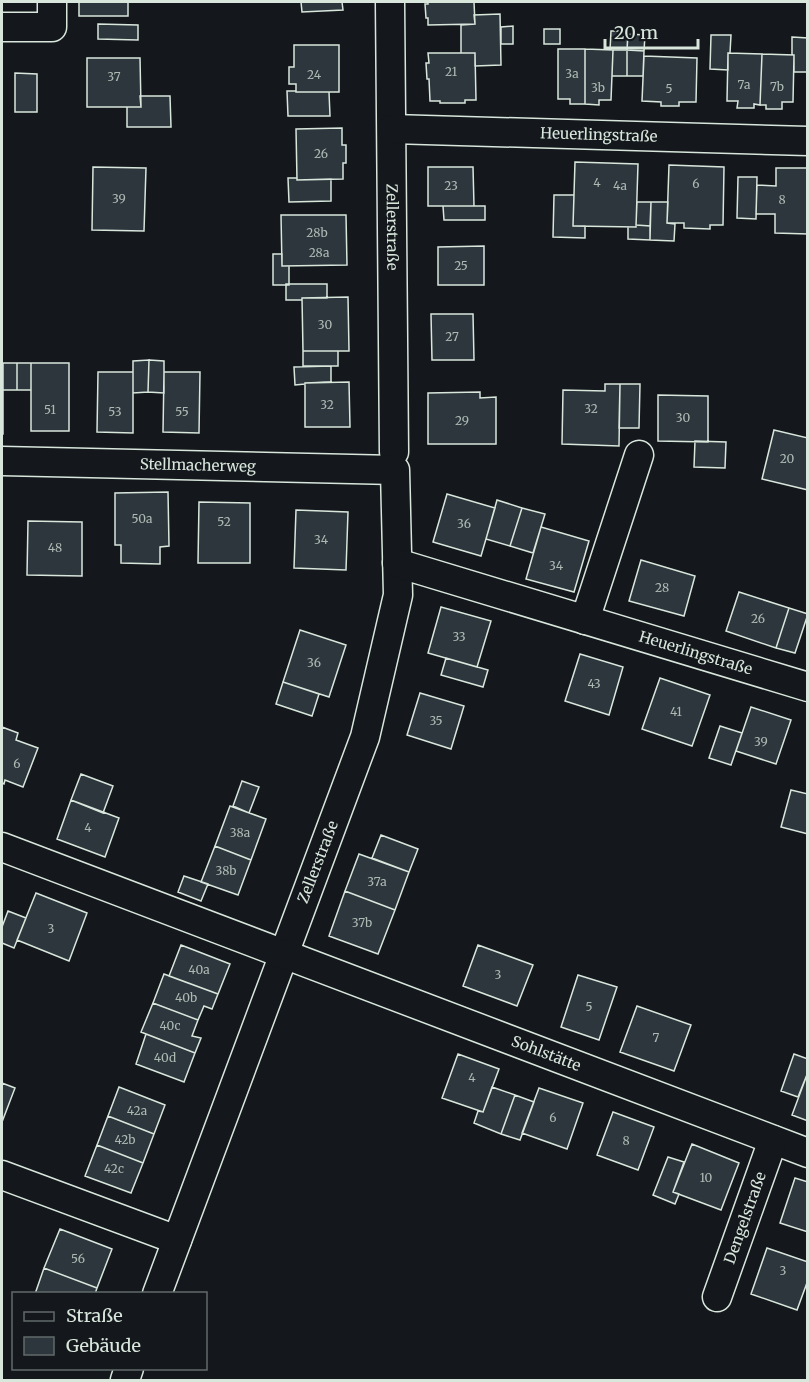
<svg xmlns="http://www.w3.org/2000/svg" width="809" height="1382" viewBox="0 0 809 1382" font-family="Merriweather,serif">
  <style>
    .building { fill: #2c363c; stroke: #d8e6dc; stroke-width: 1.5 }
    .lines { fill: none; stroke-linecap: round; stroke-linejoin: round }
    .street-casing { stroke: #d8e6dc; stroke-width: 31 }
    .street { stroke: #14181c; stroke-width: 28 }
    .labels { text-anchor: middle; stroke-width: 4.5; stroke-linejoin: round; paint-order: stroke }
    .number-label { font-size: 12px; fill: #adbab4 }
    .street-label { font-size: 15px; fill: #d8e6dc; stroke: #14181c }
  </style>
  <rect width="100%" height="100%" fill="#14181c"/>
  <path class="building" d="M79 2H128V16H79Z
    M301 2H342L343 10 302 12Z
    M428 2H474L475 24 428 25V18H426L425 4H428Z
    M500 14 501 65 475 66V53H461V25L475 24 474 15Z
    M98 24 138 25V40L98 39Z
    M513 26V44H501V27Z
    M544 29H560V44H544Z
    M611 31H628L627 50H610Z
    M628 34 645 35 644 51 627 50Z
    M711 35H731L730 53H728V70L710 69Z
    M792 37 808 38V72H794V55H792Z
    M294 45H339V92H296V84H289V67H294Z
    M558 49H585V104H570V99H558Z
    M585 49 613 50 611 100H599V105L585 104Z
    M613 50H627V76H612Z
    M627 50 644 51 643 76H627Z
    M428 53H475L476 100H465V103H440V101H430L429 79H427L426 63H429Z
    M728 53 762 54 760 105 754 104V108H737L738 101H727Z
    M762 54 794 55 793 102H782V109H766V105H760Z
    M644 56 697 58 696 102H679V106H661V102L642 101Z
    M87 58H140L141 107H87Z
    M15 73 37 74V112H15Z
    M287 91H296V92H329L330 116H288Z
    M140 96H170L171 127H127V107H141Z
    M342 128V145H346V163H343V179L297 180 296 129Z
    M575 162 638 164 636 227 573 226Z
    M669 165 724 167 723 225H710V229L684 228V223H667Z
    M93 167 146 168 144 231 92 230Z
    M428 167H473L474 206H428Z
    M776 168H808V234L775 233V214H756L757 185 776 186Z
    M738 177H757L756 219 737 218Z
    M288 178H297V180L331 179V201L289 202Z
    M554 195H574L573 226H585V238L553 237Z
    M637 202H651L650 226 636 225Z
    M651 202H668L667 223 675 224 674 241 650 240Z
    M443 206H485V220H444Z
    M281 215H346L347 265 282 266Z
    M636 225 650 226V240L628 239V227H636Z
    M484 246V285H438V247Z
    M273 254H282V266H289V285H273Z
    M286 284H327V298H302V300H286Z
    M348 297 349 351H303L302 298Z
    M431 314H473L474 360H432Z
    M303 351H338V366H303Z
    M149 360 164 361V393L148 392Z
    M149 360 148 392 133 393V361Z
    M2 363H3V434H2Z
    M3 363H17V390H3Z
    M17 363H31V390H17Z
    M31 363H69V431H31Z
    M331 366V382L305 383V384L295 385 294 367Z
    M98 372H133V433L97 432Z
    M164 372H200L199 433 163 432Z
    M349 382 350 427H305V383Z
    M605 384H620L619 446 562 444 563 390 605 391Z
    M620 384H640L639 428H619Z
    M480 392V398L496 397V444H428V393Z
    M658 395 708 396V442L658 441Z
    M774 430 808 438V490L762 479Z
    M695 441 726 442 725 468 694 467Z
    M168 492 169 546 160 547V564L121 563V545H115V493Z
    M447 494 495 508 481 556 433 542Z
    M497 500 522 508 510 546 486 539Z
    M199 502 250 503V563H198Z
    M522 508 545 514 533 553 510 546Z
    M296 510 348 512 346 570 294 568Z
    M28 521 82 522V576L27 575Z
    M541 527 589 541 574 592 526 579Z
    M641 560 695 576 684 616 629 601Z
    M739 592 789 608 776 648 726 631Z
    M441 607 491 621 477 667 428 653Z
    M789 608 808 614 795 653 776 648Z
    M300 630 346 645 329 697 283 682Z
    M580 654 623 667 609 715 565 701Z
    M446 658 488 670 483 687 441 675Z
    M660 678 710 695 692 746 642 729Z
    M283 682 319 694 312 716 276 704Z
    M420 693 464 706 451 749 407 735Z
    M751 707 791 720 776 764 736 751Z
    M720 726 742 733 731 765 709 758Z
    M2 727 18 733 16 740 38 748 23 787 5 780 4 784 2 783Z
    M81 774 113 786 103 813 71 800Z
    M242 781 259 787 249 813 233 806Z
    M791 790 808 794V834L781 827Z
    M71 800 119 818 105 857 57 839Z
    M230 806 266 819 251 860 215 846Z
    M381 835 418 849 409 872 372 858Z
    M215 846 251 860 238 895 201 882Z
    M359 854 409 872 395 910 345 891Z
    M184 876 208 884 201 901 178 892Z
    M345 891 395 910 378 954 329 936Z
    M36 893 87 913 69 961 17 940Z
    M8 911 26 918 14 948 2 943V927Z
    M181 945 230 964 218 994 169 976Z
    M478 945 533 965 517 1006 463 986Z
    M164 974 218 994 212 1009 204 1006 198 1020 153 1003Z
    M578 975 617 987 599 1040 561 1027Z
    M153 1003 198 1020 192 1036 201 1038 195 1053 141 1032Z
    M637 1006 691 1025 674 1071 620 1052Z
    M146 1034 195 1053 184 1082 136 1064Z
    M458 1054 499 1069 483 1112 442 1098Z
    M794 1054 808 1059V1072L798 1097 781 1091Z
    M808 1072V1121L792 1115Z
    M2 1083 15 1088 2 1122Z
    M119 1087 165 1105 154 1134 108 1116Z
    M492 1087 515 1095 501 1134 474 1123 478 1111 483 1112Z
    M539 1088 583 1103 567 1149 522 1133Z
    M515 1095 534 1102 520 1140 501 1134Z
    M613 1112 654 1127 638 1170 597 1155Z
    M108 1116 154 1134 143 1163 97 1145Z
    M692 1144 739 1163 721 1210 673 1192Z
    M97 1145 143 1163 131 1193 85 1176Z
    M668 1157 684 1162 673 1192 679 1194 675 1204 653 1195Z
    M795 1178 808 1182V1232L780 1223Z
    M60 1229 112 1249 97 1288 44 1268Z
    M767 1248 808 1262V1280L797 1310 751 1294Z
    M44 1268 97 1288 95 1294H35Z"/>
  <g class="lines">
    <defs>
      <g id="street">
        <path id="s1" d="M390 2 394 452"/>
        <path d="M2 27H52V2"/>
        <path id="s2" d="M392 129 808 141"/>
        <path id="s3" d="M2 461 395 470 398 595 365 737 157 1294"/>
        <path id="s4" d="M397 563 808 687"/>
        <path d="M585 620 639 455"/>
        <path id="s5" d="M2 847 808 1153"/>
        <path d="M2 1175 177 1240"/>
        <path id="s6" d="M717 1297 773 1140"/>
        <path d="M125 1380 129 1368"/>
      </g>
    </defs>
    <use href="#street" class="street-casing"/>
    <use href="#street" class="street"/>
  </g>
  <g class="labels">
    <g class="number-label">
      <text x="451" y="76">21</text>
      <text x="572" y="78">3a</text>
      <text x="314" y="79">24</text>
      <text x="114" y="81">37</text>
      <text x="744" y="89">7a</text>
      <text x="777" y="91">7b</text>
      <text x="598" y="92">3b</text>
      <text x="669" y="93">5</text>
      <text x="321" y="158">26</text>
      <text x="597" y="187">4</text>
      <text x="696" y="188">6</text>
      <text x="451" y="190">23</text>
      <text x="620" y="190">4a</text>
      <text x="119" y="203">39</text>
      <text x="782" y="204">8</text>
      <text x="317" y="237">28b</text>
      <text x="319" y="257">28a</text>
      <text x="461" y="270">25</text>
      <text x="325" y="329">30</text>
      <text x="452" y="341">27</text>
      <text x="327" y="409">32</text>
      <text x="591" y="413">32</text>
      <text x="50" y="414">51</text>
      <text x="115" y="416">53</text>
      <text x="182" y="416">55</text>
      <text x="683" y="422">30</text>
      <text x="462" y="425">29</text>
      <text x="787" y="463">20</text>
      <text x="142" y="523">50a</text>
      <text x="224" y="526">52</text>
      <text x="464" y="528">36</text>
      <text x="321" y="544">34</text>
      <text x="55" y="552">48</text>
      <text x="556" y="570">34</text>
      <text x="662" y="592">28</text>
      <text x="758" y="623">26</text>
      <text x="459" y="641">33</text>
      <text x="314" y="667">36</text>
      <text x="594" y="688">43</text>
      <text x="676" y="716">41</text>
      <text x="436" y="725">35</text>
      <text x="761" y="746">39</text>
      <text x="17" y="768">6</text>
      <text x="88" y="832">4</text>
      <text x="240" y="837">38a</text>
      <text x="226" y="875">38b</text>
      <text x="377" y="886">37a</text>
      <text x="362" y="927">37b</text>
      <text x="51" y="933">3</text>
      <text x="199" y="974">40a</text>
      <text x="498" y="979">3</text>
      <text x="186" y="1002">40b</text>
      <text x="589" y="1011">5</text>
      <text x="170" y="1030">40c</text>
      <text x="656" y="1042">7</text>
      <text x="165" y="1062">40d</text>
      <text x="472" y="1082">4</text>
      <text x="137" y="1115">42a</text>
      <text x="553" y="1122">6</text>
      <text x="125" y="1144">42b</text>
      <text x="626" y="1145">8</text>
      <text x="114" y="1173">42c</text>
      <text x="706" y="1182">10</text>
      <text x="78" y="1263">56</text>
      <text x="783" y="1275">3</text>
    </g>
    <g class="street-label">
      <text dy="5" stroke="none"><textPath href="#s2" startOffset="207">Heuerlingstraße</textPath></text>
      <text dy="5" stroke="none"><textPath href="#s1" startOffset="225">Zellerstraße</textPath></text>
      <text dy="5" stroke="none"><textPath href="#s3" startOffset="196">Stellmacherweg</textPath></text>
      <text dy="5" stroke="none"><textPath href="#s4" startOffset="312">Heuerlingstraße</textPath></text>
      <text transform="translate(318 862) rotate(-69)" y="5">Zellerstraße</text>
      <text dy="5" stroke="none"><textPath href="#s5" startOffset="582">Sohlstätte</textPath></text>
      <text dy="5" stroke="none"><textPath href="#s6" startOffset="84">Dengelstraße</textPath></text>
    </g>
  </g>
  <rect width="809" height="1382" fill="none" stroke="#d8e6dc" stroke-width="6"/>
  <rect x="12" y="1292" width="195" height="78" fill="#14181c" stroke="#626a69" stroke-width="1.5"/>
  <rect x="24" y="1312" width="30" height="9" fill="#14181c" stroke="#626a69" stroke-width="1.5"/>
  <text x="66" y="1322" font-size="18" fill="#d8e6dc">Straße</text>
  <rect x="24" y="1337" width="30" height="18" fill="#2c363c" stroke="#626a69" stroke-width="1.5"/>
  <text x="66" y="1352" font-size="18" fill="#d8e6dc">Gebäude</text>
  <path d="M605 39v9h93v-9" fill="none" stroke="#d8e6dc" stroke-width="3"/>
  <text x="614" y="39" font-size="18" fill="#d8e6dc" stroke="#14181c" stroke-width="4.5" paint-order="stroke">20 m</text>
</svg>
